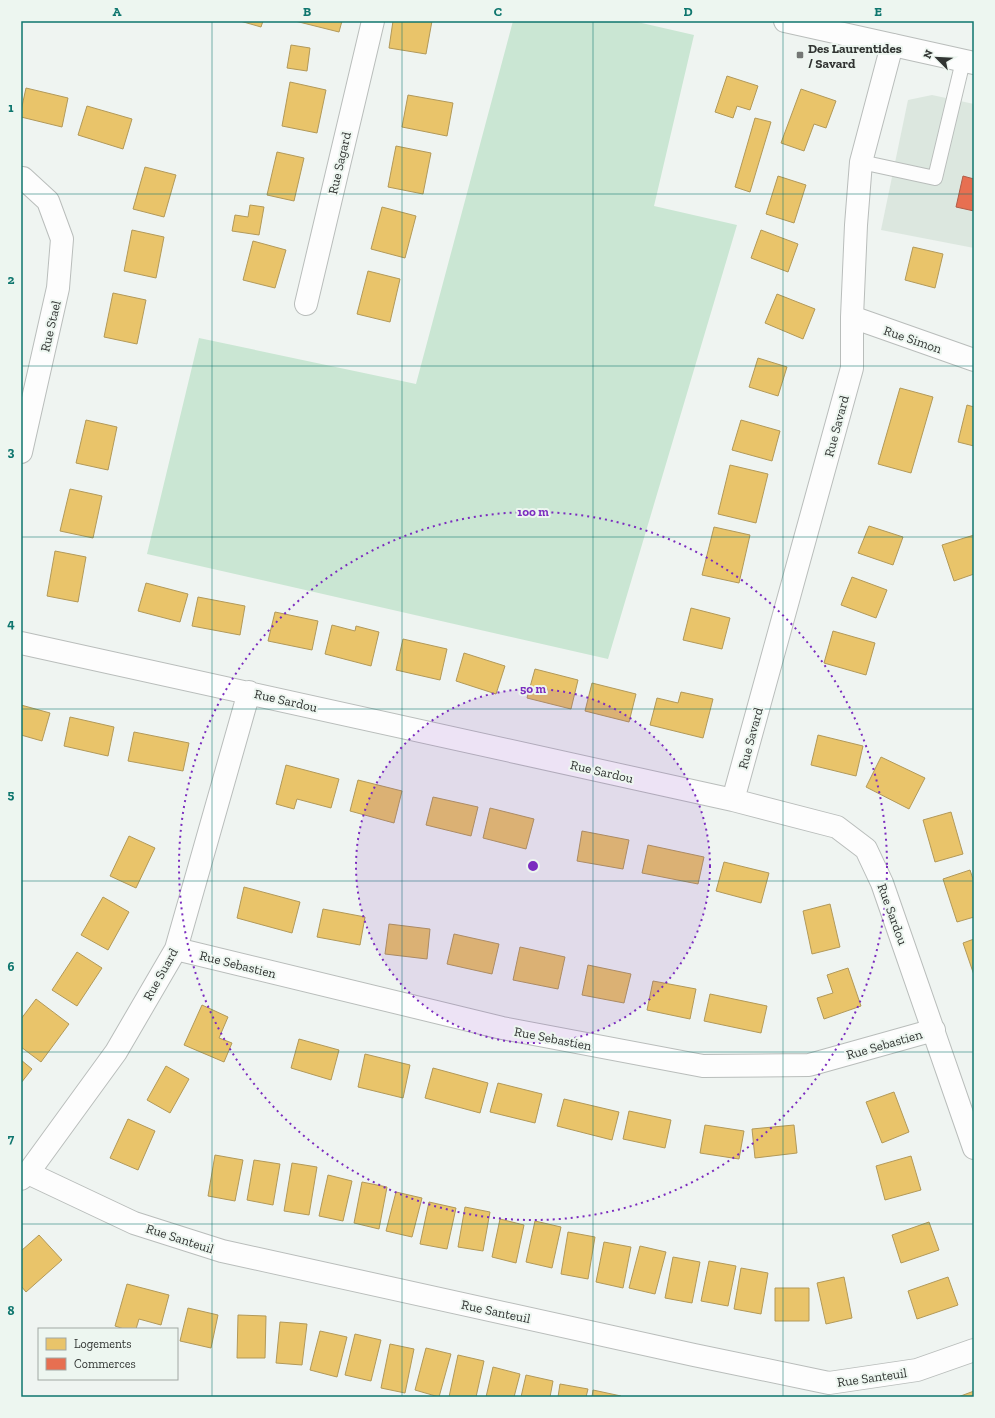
<svg xmlns="http://www.w3.org/2000/svg" width="995" height="1418" viewBox="0 0 995 1418" font-family="'Zilla Slab',serif">
  <style>
    .built { fill: #dce7df }
    .green { fill: #cae6d3 }
    .homes { fill: #e9c46a; stroke: #b29959 }
    .shops { fill: #e76f51; stroke: #b05d48 }
    .lines { fill: none; stroke-linecap: round; stroke-linejoin: round }
    .service-casing { stroke: #b9bdbb; stroke-width: 16 }
    .minor-casing { stroke: #b9bdbb; stroke-width: 24 }
    .secondary-casing { stroke: #b9bdbb; stroke-width: 24 }
    .service { stroke: #fdfdfd; stroke-width: 14 }
    .minor { stroke: #fdfdfd; stroke-width: 22 }
    .secondary { stroke: #fdfdfd; stroke-width: 22 }
    .grid { fill: none; stroke: #0f766e; stroke-width: 1; stroke-opacity: 0.55 }
    .ring { fill: none; stroke: #7b2cbf; stroke-width: 2; stroke-dasharray: 2 4 }
    .poi-dot { fill: #747775; stroke: #edf6f0; stroke-width: 1.5 }
    .labels { text-anchor: middle; stroke-width: 4; stroke-linejoin: round; paint-order: stroke }
    .poi-label { font-size: 13px; font-weight: bold; fill: #313432; stroke: #edf6f0; text-anchor: start }
    .street-label { font-size: 13px; fill: #313432; stroke: #edf6f0 }
    .centre { fill: #7b2cbf; stroke: #edf6f0; stroke-width: 2 }
    .ring-label { font-size: 12px; text-anchor: middle; font-weight: bold; fill: #7b2cbf; stroke: #edf6f0; stroke-width: 4; stroke-linejoin: round; paint-order: stroke }
    .neatline { fill: none; stroke: #0f766e; stroke-width: 1.5 }
    .grid-label { font-size: 13px; text-anchor: middle; font-weight: bold; fill: #0f766e }
  </style>
  <rect width="100%" height="100%" fill="#eff4f1"/>
  <path class="built" d="M932 95 974 104V248L881 230 908 100Z"/>
  <path class="green" d="M513 21H633L694 35 654 206 737 225 608 659 147 554 199 338 416 384Z"/>
  <path class="homes" d="M240 21H263L261 27Z
    M295 21H342L339 32Z
    M393 21H432L426 54 389 48Z
    M291 45 310 48 307 71 287 68Z
    M727 76 758 86 750 110 737 106 733 118 715 112Z
    M290 82 326 90 317 133 282 126Z
    M26 88 68 98 62 127 21 117V111Z
    M801 89 836 101 826 128 814 124 804 151 781 143Z
    M408 95 453 103 447 136 402 127Z
    M87 106 132 119 123 149 78 135Z
    M755 118 771 122 750 192 735 187Z
    M396 146 431 153 423 194 388 187Z
    M277 152 304 158 294 201 267 195Z
    M145 167 176 175 164 217 133 209Z
    M778 176 806 185 794 223 766 214Z
    M250 205 264 207 259 235 232 231 235 215 248 217Z
    M382 207 416 216 405 258 371 249Z
    M132 230 164 237 156 278 124 271Z
    M761 230 798 244 788 272 751 258Z
    M253 241 286 250 275 288 243 280Z
    M913 247 943 254 935 288 905 280Z
    M368 271 400 279 390 322 357 314Z
    M113 293 146 300 137 344 104 337Z
    M777 294 815 309 803 339 765 323Z
    M758 358 787 367 778 396 749 387Z
    M900 388 933 397 911 473 878 464Z
    M967 405 974 407V446L958 442Z
    M86 420 117 427 108 470 76 463Z
    M741 420 780 431 772 461 732 450Z
    M730 465 768 474 756 523 718 514Z
    M70 489 102 496 93 538 60 531Z
    M869 526 903 537 893 565 858 553Z
    M714 527 750 535 739 583 702 575Z
    M974 535V574L954 581 942 545Z
    M55 551 86 557 78 602 47 596Z
    M852 577 887 590 876 618 841 605Z
    M146 583 188 594 180 622 138 611Z
    M198 597 245 606 240 635 192 626Z
    M691 608 730 618 722 649 683 640Z
    M275 612 318 621 312 650 268 641Z
    M332 625 355 631 356 626 379 632 371 666 325 654Z
    M833 631 875 643 866 675 824 663Z
    M403 639 447 649 440 680 396 670Z
    M464 653 505 666 496 694 456 681Z
    M535 669 578 680 571 709 527 698Z
    M592 683 636 694 629 722 585 711Z
    M681 692 713 699 703 738 650 725 657 698 678 703Z
    M21 705 50 713 42 741 21 735Z
    M70 717 114 727 108 756 64 746Z
    M134 732 189 743 183 771 128 761Z
    M818 735 863 746 856 776 811 765Z
    M881 757 925 778 909 809 866 787Z
    M286 765 339 779 331 808 297 799 294 809 276 804Z
    M358 780 402 791 394 823 350 811Z
    M433 797 478 807 471 836 426 825Z
    M490 808 534 819 526 849 483 838Z
    M951 812 963 854 935 862 923 820Z
    M582 831 629 840 623 869 577 861Z
    M129 836 155 848 136 888 110 876Z
    M648 845 704 857 698 884 642 873Z
    M724 862 769 873 761 903 716 891Z
    M970 870 974 882V917L957 922 943 879Z
    M244 887 300 902 292 933 237 918Z
    M103 897 129 912 108 950 81 935Z
    M830 904 840 947 812 954 803 911Z
    M323 909 365 917 360 945 317 937Z
    M389 924 430 929 427 959 385 954Z
    M454 934 499 944 492 974 447 964Z
    M974 939V975L963 943Z
    M520 947 565 957 558 989 513 980Z
    M77 952 102 968 77 1006 52 990Z
    M588 965 631 974 624 1003 582 995Z
    M848 968 861 1006 824 1019 817 998 833 993 827 975Z
    M653 981 696 989 690 1019 647 1010Z
    M710 994 767 1006 761 1033 704 1021Z
    M36 999 69 1024 41 1062 21 1047V1019Z
    M202 1005 228 1017 219 1038 232 1043 224 1062 184 1045Z
    M299 1039 339 1050 331 1080 291 1068Z
    M365 1054 410 1065 403 1098 358 1087Z
    M21 1060 32 1069 21 1083Z
    M166 1066 189 1079 170 1113 147 1100Z
    M433 1068 488 1083 480 1113 425 1098Z
    M498 1083 542 1094 535 1123 490 1112Z
    M894 1092 909 1132 882 1143 866 1102Z
    M564 1099 619 1112 612 1140 557 1126Z
    M629 1111 671 1120 665 1148 623 1139Z
    M128 1119 155 1131 138 1170 110 1158Z
    M705 1125 744 1131 739 1159 700 1153Z
    M794 1125 797 1153 755 1158 752 1129Z
    M215 1155 243 1160 235 1201 208 1196Z
    M911 1156 921 1190 885 1200 876 1166Z
    M254 1160 280 1164 273 1205 247 1200Z
    M292 1163 317 1167 309 1215 284 1211Z
    M328 1175 352 1181 343 1221 319 1216Z
    M362 1182 387 1187 379 1229 354 1223Z
    M396 1192 422 1198 412 1237 386 1231Z
    M429 1202 456 1208 447 1249 420 1244Z
    M465 1207 490 1212 483 1251 458 1247Z
    M500 1219 524 1225 516 1263 492 1257Z
    M535 1221 561 1227 552 1268 526 1262Z
    M929 1222 939 1250 901 1263 892 1235Z
    M568 1232 595 1237 588 1279 561 1274Z
    M39 1235 62 1260 26 1292 21 1286V1251Z
    M604 1242 631 1247 623 1288 596 1282Z
    M640 1246 666 1252 655 1294 629 1288Z
    M673 1257 700 1262 692 1303 665 1298Z
    M709 1261 736 1266 728 1306 701 1301Z
    M741 1268 768 1273 761 1314 734 1309Z
    M844 1277 852 1318 826 1324 817 1283Z
    M948 1277 958 1305 917 1319 908 1291Z
    M127 1284 169 1295 161 1325 139 1319 136 1329H124L115 1326Z
    M775 1288H809V1321H775Z
    M188 1308 218 1315 211 1348 180 1341Z
    M238 1315 266 1316 265 1358H237Z
    M280 1322 307 1324 302 1365 276 1363Z
    M320 1331 347 1337 337 1377 310 1370Z
    M355 1334 381 1340 371 1381 345 1375Z
    M390 1344 414 1349 405 1393 381 1388Z
    M426 1348 451 1354 439 1397 415 1390Z
    M458 1355 484 1361 476 1397H449Z
    M493 1367 520 1374 514 1397H486Z
    M526 1375 553 1381 550 1397H521Z
    M560 1384 588 1389 586 1397H558Z
    M593 1390 621 1396V1397H592Z
    M974 1391V1397H958Z"/>
  <path class="shops" d="M963 176 974 179V211L956 207Z"/>
  <g class="lines">
    <defs>
      <path id="service" d="M861 162 935 178 963 61"/>
      <path id="minor" d="M21 178H23L48 201 62 239 58 288 21 452
        M306 304 373 21
        M852 317 974 360
        M21 643 733 800 837 827 866 849 882 883 974 1148
        M733 800 852 368V317L856 225 861 162 892 45
        M176 949 502 1028 703 1066 809 1065 934 1030
        M28 1173 134 1223 222 1251 694 1355 829 1383 917 1370 974 1350
        M21 1179 28 1173 116 1052 176 949 249 692"/>
      <path id="secondary" d="M785 21 974 63"/>
    </defs>
    <use href="#service" class="service-casing"/>
    <use href="#minor" class="minor-casing"/>
    <use href="#secondary" class="secondary-casing"/>
    <use href="#service" class="service"/>
    <use href="#minor" class="minor"/>
    <use href="#secondary" class="secondary"/>
  </g>
  <path class="grid" d="M212 21V1397M402 21V1397M593 21V1397M783 21V1397M21 194H974M21 366H974M21 537H974M21 709H974M21 881H974M21 1052H974M21 1224H974"/>
  <circle cx="533" cy="866" r="177" fill="#7b2cbf" fill-opacity=".12"/>
  <g class="ring">
    <circle cx="533" cy="866" r="177"/>
    <circle cx="533" cy="866" r="354"/>
  </g>
  <rect class="poi-dot" x="796" y="51" width="8" height="8" rx="2"/>
  <g class="labels">
    <g class="poi-label">
      <text x="808" y="53">Des Laurentides<tspan x="808" dy="15">/ Savard</tspan></text>
    </g>
    <g class="street-label">
      <text transform="translate(339 163) rotate(-77)" y="5">Rue Sagard</text>
      <text transform="translate(50 326) rotate(-77)" y="5">Rue Stael</text>
      <text transform="translate(913 339) rotate(19)" y="5">Rue Simon</text>
      <text transform="translate(836 426) rotate(-75)" y="5">Rue Savard</text>
      <text transform="translate(286 700) rotate(13)" y="5">Rue Sardou</text>
      <text transform="translate(750 738) rotate(-75)" y="5">Rue Savard</text>
      <text transform="translate(602 771) rotate(13)" y="5">Rue Sardou</text>
      <text transform="translate(893 914) rotate(70)" y="5">Rue Sardou</text>
      <text transform="translate(238 964) rotate(14)" y="5">Rue Sebastien</text>
      <text transform="translate(160 974) rotate(-61)" y="5">Rue Suard</text>
      <text transform="translate(553 1038) rotate(11)" y="5">Rue Sebastien</text>
      <text transform="translate(884 1044) rotate(-16)" y="5">Rue Sebastien</text>
      <text transform="translate(180 1238) rotate(18)" y="5">Rue Santeuil</text>
      <text transform="translate(496 1311) rotate(12)" y="5">Rue Santeuil</text>
      <text transform="translate(872 1377) rotate(-8)" y="5">Rue Santeuil</text>
    </g>
  </g>
  <circle cx="533" cy="866" r="6" class="centre"/>
  <g class="ring-label">
    <text x="533" y="516">100 m</text>
    <text x="533" y="693">50 m</text>
  </g>
  <rect width="995" height="1418" fill="none" stroke="#edf6f0" stroke-width="44"/>
  <rect x="38" y="1328" width="140" height="52" fill="#edf6f0" stroke="#a2a8a4"/>
  <rect x="46" y="1338" width="20" height="12" fill="#e9c46a" stroke="#a2a8a4"/>
  <text x="74" y="1348" font-size="12" fill="#313432">Logements</text>
  <rect x="46" y="1358" width="20" height="12" fill="#e76f51" stroke="#a2a8a4"/>
  <text x="74" y="1368" font-size="12" fill="#313432">Commerces</text>
  <g transform="translate(937 58) rotate(294)" stroke="#edf6f0" stroke-width="3" paint-order="stroke">
  <path d="M0-3L7 15L0 10L-7 15Z" fill="#313432"/>
  <text y="-6" font-size="11" font-weight="bold" text-anchor="middle" fill="#313432">N</text>
  </g>
  <rect x="22" y="22" width="951" height="1374" class="neatline"/>
  <g class="grid-label">
    <text x="117" y="16">A</text>
    <text x="307" y="16">B</text>
    <text x="498" y="16">C</text>
    <text x="688" y="16">D</text>
    <text x="878" y="16">E</text>
    <text x="11" y="112">1</text>
    <text x="11" y="284">2</text>
    <text x="11" y="456">3</text>
    <text x="11" y="628">4</text>
    <text x="11" y="799">5</text>
    <text x="11" y="971">6</text>
    <text x="11" y="1143">7</text>
    <text x="11" y="1315">8</text>
  </g>
</svg>
